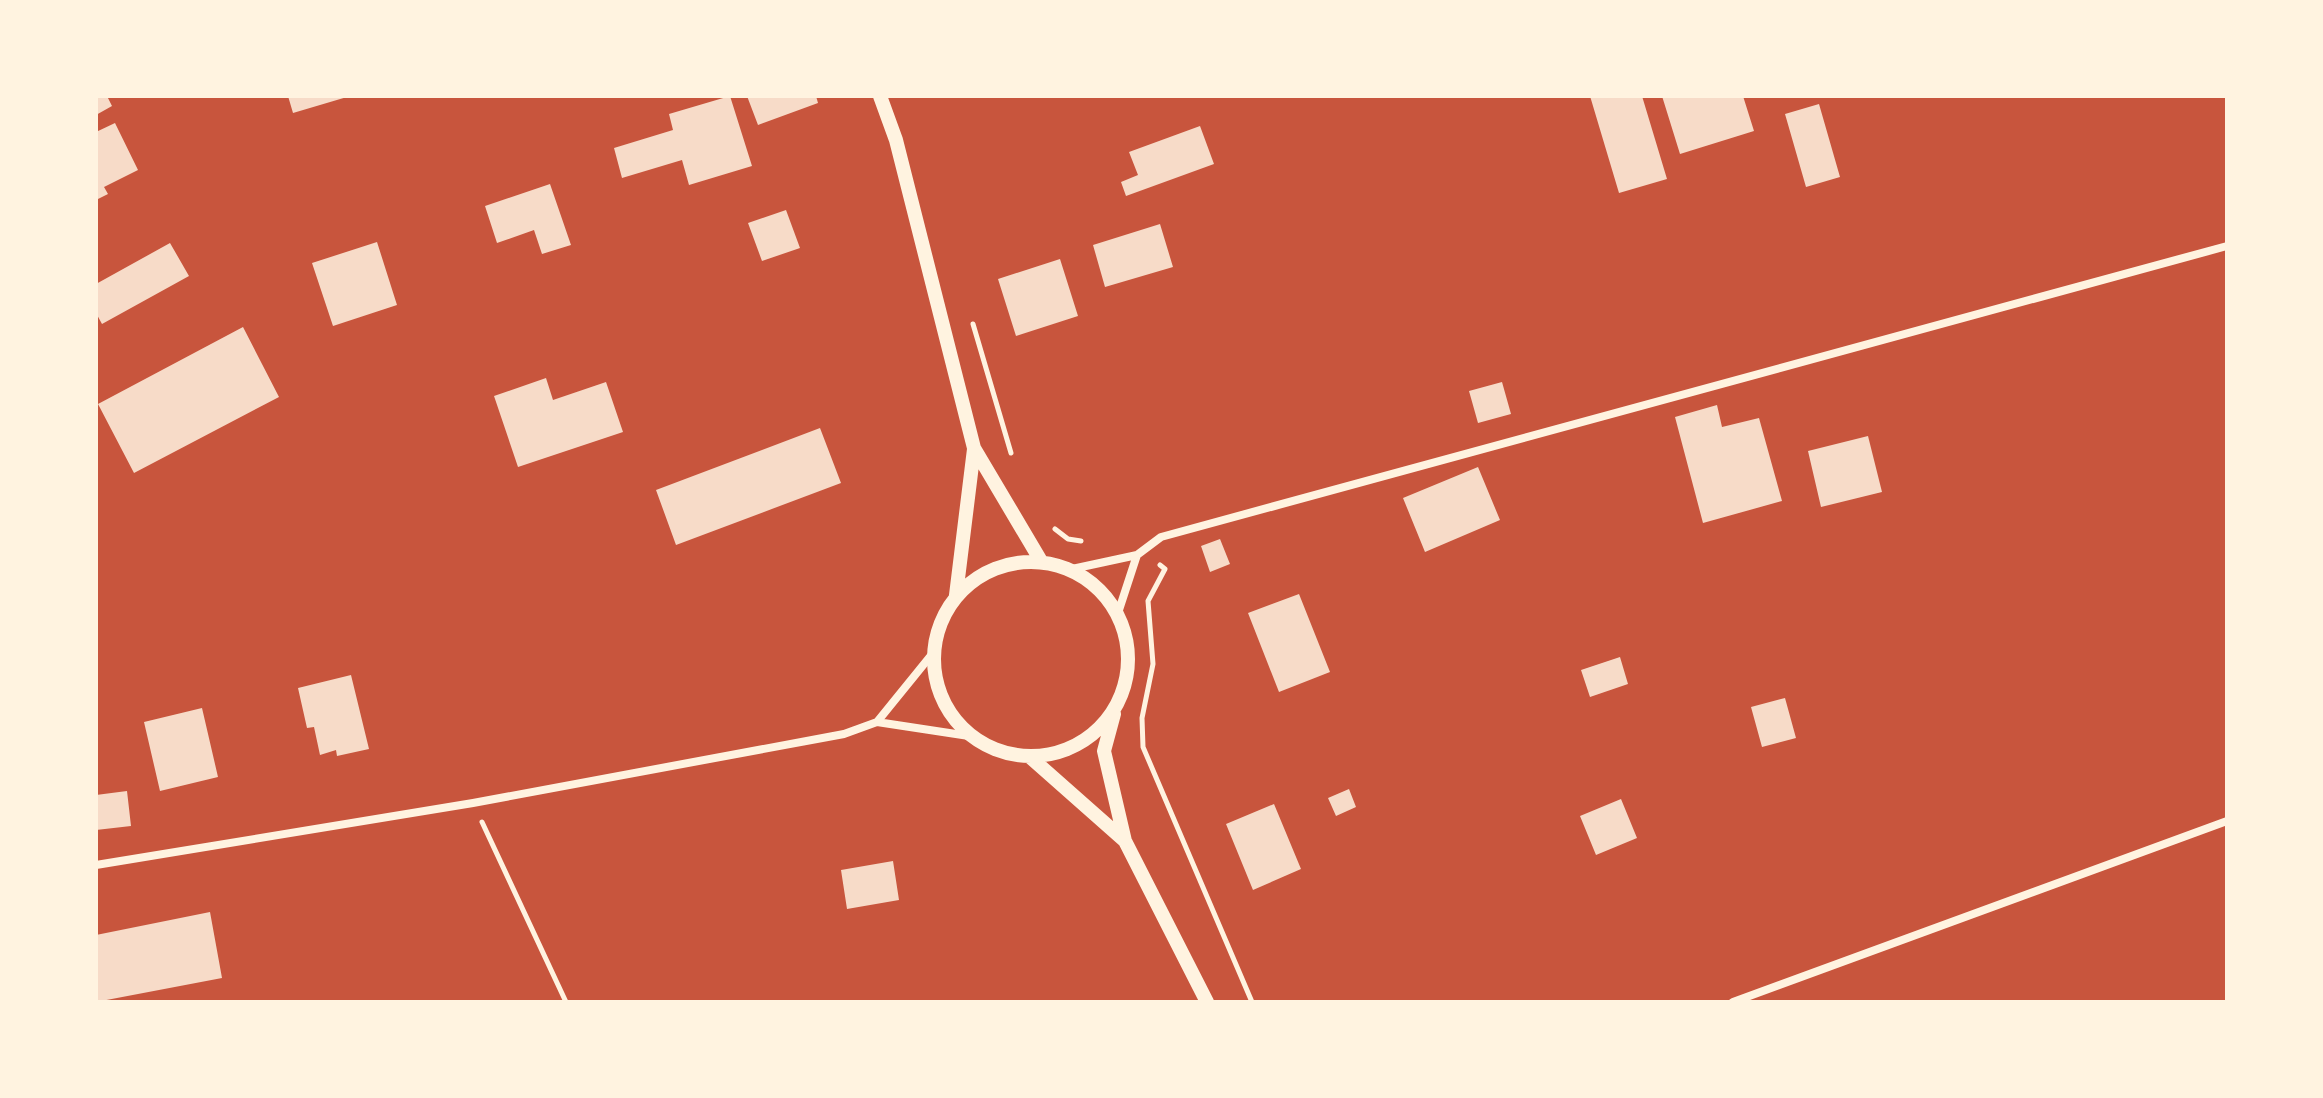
<svg xmlns="http://www.w3.org/2000/svg" width="2323" height="1098" viewBox="0 0 2323 1098" font-family="'Asap Condensed',sans-serif">
  <style>
    .building { fill: #f7dbc8 }
    .lines { fill: none; stroke-linecap: round; stroke-linejoin: round }
    .path { stroke: #fff3e0; stroke-width: 5 }
    .minor { stroke: #fff3e0; stroke-width: 8 }
    .tertiary { stroke: #fff3e0; stroke-width: 14 }
  </style>
  <rect width="100%" height="100%" fill="#c8553d"/>
  <path class="building" d="M96 96H107L112 106 96 115Z
    M288 96H347V97L293 113Z
    M730 96 752 166 689 185 682 160 622 178 614 148 673 130 669 114Z
    M747 96H816L818 103 758 125Z
    M1590 96H1642L1667 179 1619 193Z
    M1662 96H1743L1754 131 1680 154Z
    M1819 104 1840 177 1806 187 1785 114Z
    M115 123 138 170 104 187 108 194 96 200V132Z
    M1200 126 1214 164 1126 196 1121 182 1138 175 1129 152Z
    M550 184 571 245 542 254 534 230 497 243 485 206Z
    M786 210 800 248 762 261 748 223Z
    M1160 224 1173 267 1105 287 1093 245Z
    M377 242 397 305 333 326 312 263Z
    M170 243 189 276 102 324 96 313V284Z
    M1060 259 1078 316 1016 336 998 279Z
    M243 327 279 397 134 473 98 404Z
    M546 378 553 400 606 382 623 432 518 467 494 396Z
    M1502 382 1511 414 1478 423 1469 391Z
    M1717 405 1722 427 1759 418 1782 501 1703 523 1675 417Z
    M820 428 841 483 676 545 656 490Z
    M1868 436 1882 492 1821 507 1808 451Z
    M1478 467 1500 520 1425 552 1403 498Z
    M1220 539 1230 564 1210 572 1201 546Z
    M1299 594 1330 672 1279 692 1248 613Z
    M1620 657 1628 684 1590 697 1581 670Z
    M351 675 369 749 337 756 336 750 320 755 314 727 307 728 298 688Z
    M1785 698 1796 738 1762 747 1751 707Z
    M202 708 218 777 160 791 144 722Z
    M1349 789 1356 807 1336 816 1328 798Z
    M127 791 131 826 96 830V795Z
    M1621 799 1637 838 1596 855 1580 816Z
    M1274 804 1301 869 1253 890 1226 824Z
    M893 861 899 900 847 909 841 870Z
    M210 912 222 978 96 1002V935Z"/>
  <g class="lines">
    <path class="path" d="M973 324 1011 453
      M1055 529 1068 539 1081 541
      M1160 565 1165 569 1148 601 1153 664 1142 718 1143 747 1252 1002
      M482 822 566 1002"/>
    <path class="minor" d="M1072 569 1137 555 1161 537 2227 246
      M1118 613 1137 555
      M877 722 969 736
      M96 865 473 803 844 734 877 722 933 653
      M1733 1002 2227 821"/>
    <path class="tertiary" d="M880 96 896 140 974 448 1041 561
      M934 659a97 97 0 1 1 194 0a97 97 0 1 1-194 0Z
      M956 595 974 449
      M1114 714 1104 751 1125 841 1207 1002
      M1030 757 1125 841"/>
  </g>
  <rect width="2323" height="1098" fill="none" stroke="#fff3e0" stroke-width="196"/>
</svg>
